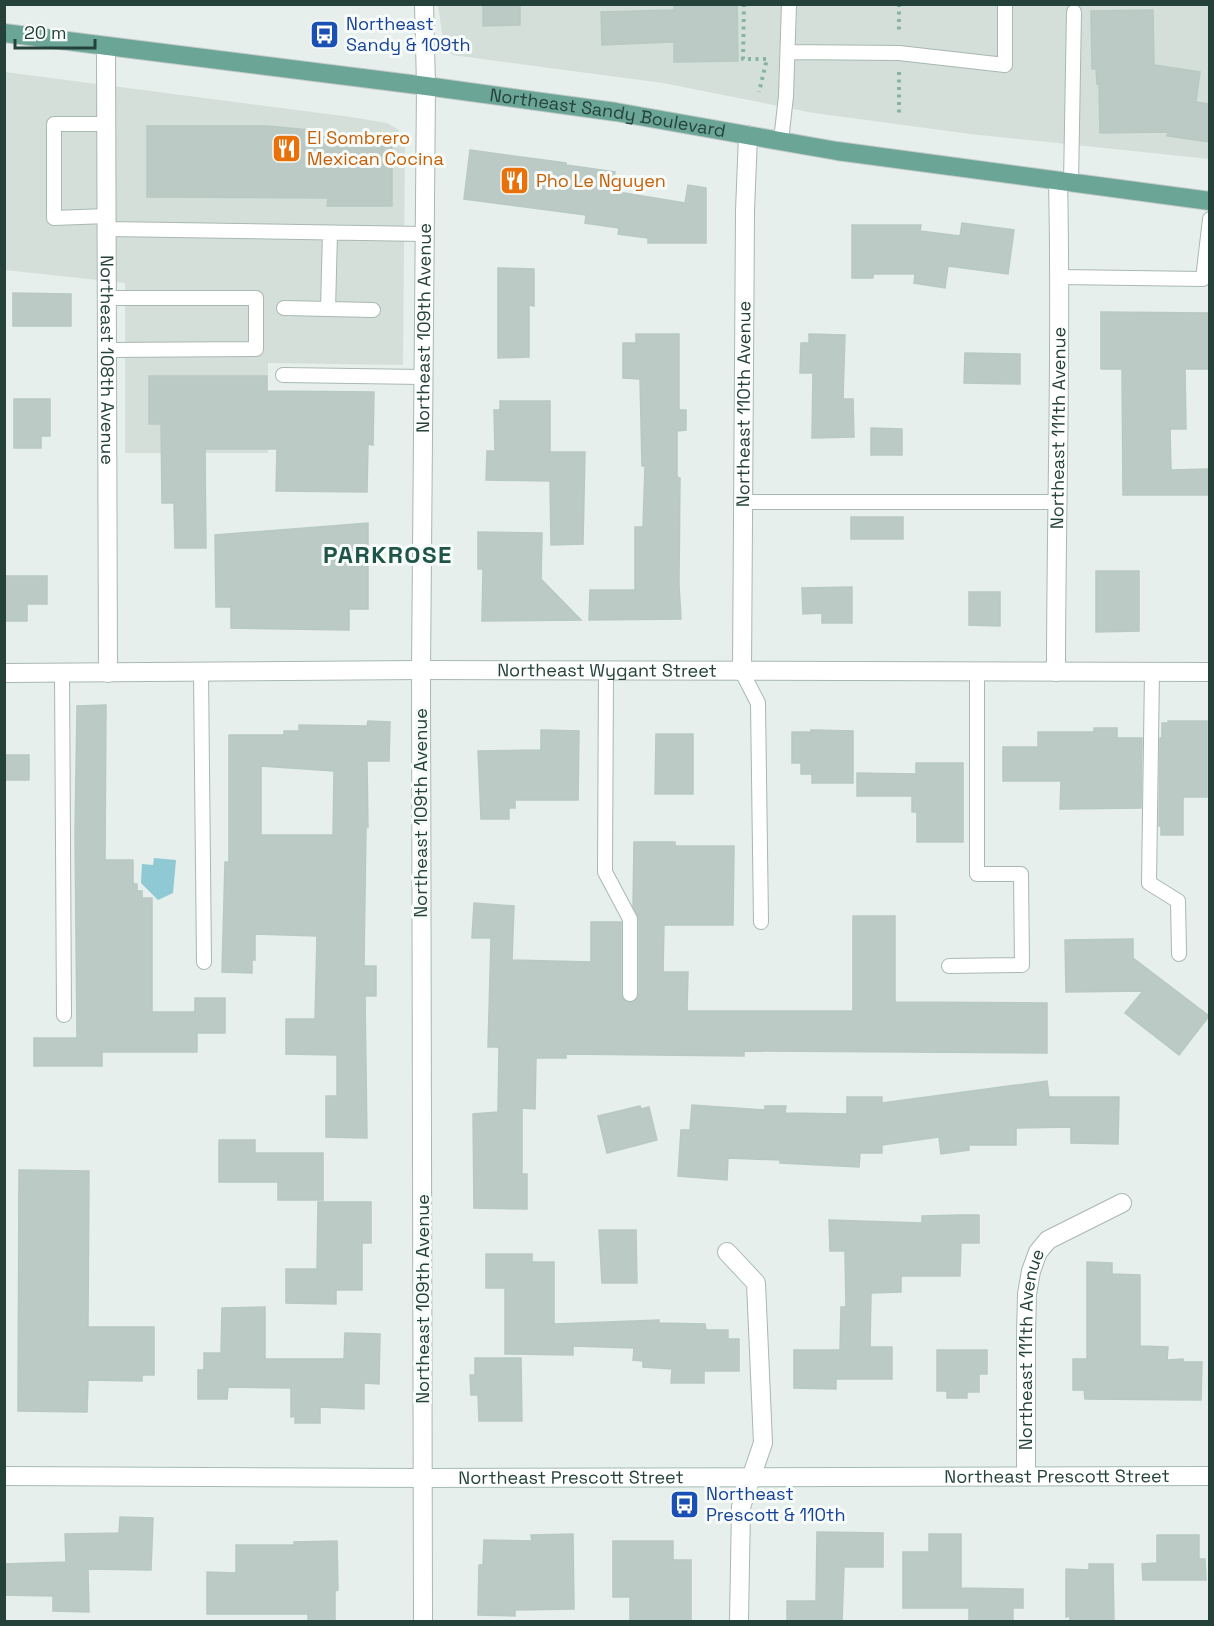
<svg xmlns="http://www.w3.org/2000/svg" width="1214" height="1626" viewBox="0 0 1214 1626" font-family="'Space Grotesk',sans-serif">
  <style>
    .built { fill: #d4dfda }
    .water { fill: #8ec9d4 }
    .building { fill: #bbcac4; stroke: #b8c9c2; stroke-width: 1.5; fill-rule: evenodd }
    .lines { fill: none; stroke-linecap: round; stroke-linejoin: round }
    .lane-casing { stroke: #a8b8b2; stroke-width: 16 }
    .street-casing { stroke: #a8b8b2; stroke-width: 20 }
    .secondary-casing { stroke: #a4bbb3; stroke-width: 20 }
    .primary-casing { stroke: #c2cac8; stroke-width: 20 }
    .path { stroke: #86b3a5; stroke-width: 4; stroke-dasharray: 3 4.5; stroke-linecap: butt }
    .lane { stroke: #fff; stroke-width: 14 }
    .street { stroke: #fff; stroke-width: 18 }
    .secondary { stroke: #fff; stroke-width: 18 }
    .primary { stroke: #6aa596; stroke-width: 18 }
    .labels { text-anchor: middle; stroke-width: 6; stroke-linejoin: round; paint-order: stroke }
    .transit-label { font-size: 18px; fill: #164399; stroke: #f7fbf9; text-anchor: start }
    .street-label { font-size: 18px; fill: #24423a; stroke: #f7fbf9 }
    .food-label { font-size: 18px; fill: #c56008; stroke: #f7fbf9; text-anchor: start }
    .district-label { font-size: 24px; font-weight: bold; letter-spacing: 1.5px; fill: #1f5548; stroke: #f7fbf9 }
  </style>
  <rect width="100%" height="100%" fill="#e6efeb"/>
  <path class="built" d="M438 5H1209V159L970 134 814 113 663 83 452 55 444 46Z
    M5 72 351 117 387 123 399 130 405 147 403 365 268 363V453H125V283L5 270Z"/>
  <path class="water" d="M154 858 176 860 173 893 158 900 141 883 142 864 153 865Z"/>
  <path class="building" d="M483 4H520V25L483 26Z
    M674 4H737L738 61 674 62V42L602 45 601 12 674 10Z
    M1153 10 1154 65 1200 72 1196 102 1209 104V142L1167 136 1168 132 1100 133 1099 84H1097L1096 69H1092L1091 11Z
    M147 126H267L309 130V137H392V206H327L328 198 147 197Z
    M470 150 566 163V165L615 172 612 191 685 203 688 185 706 188V243H648V238L618 234 619 228 585 223 586 215 464 199Z
    M962 223 1014 230 1008 274 948 266 945 288 914 283 915 274H873V278H852V225H921L920 231 960 236Z
    M498 268 534 269V306L529 305V357L498 358Z
    M13 293 71 294V326H13Z
    M1101 312 1209 313V369H1185L1186 429H1170L1171 470 1209 469V495H1123L1122 369H1101Z
    M636 334H679V410H686V430L677 431V477L680 478 679 585 681 619 589 620 590 590H635V527H643L645 466H642L640 379 623 378V343H636Z
    M809 334 845 335 843 399H853L854 437 812 438 813 373H800L801 343H809Z
    M965 353 1020 354V384L964 383Z
    M149 376H267V391L374 392 373 445 368 444 367 492 276 491 277 449H205L206 548H175L174 503H162L161 424H149Z
    M14 399H50V436H41V448H14Z
    M500 401H550V452H585L583 544 551 545 550 481 486 480 487 451H495L494 410H500Z
    M871 428 902 429V455H871Z
    M851 517H903V539H851Z
    M368 523V609H349V630L231 628V607H216L215 535Z
    M478 532 542 533 541 579 581 620 482 621 483 569H478Z
    M1096 571H1139V631L1096 632Z
    M4 576H47V604H27V621H4Z
    M852 587V623H822V613L803 614 802 588Z
    M969 592H1000V626L969 625Z
    M106 705 105 860H133V884H137V891H142V898H152V1012H195V998H225V1033H197V1052H102V1066H34V1038H77L75 834 77 706Z
    M368 721 390 722 389 761H367L368 827H366L364 966H376V996H365L367 1138 326 1137V1096H337V1055L286 1054V1019H315L317 936 255 934V960H252V973L222 972 225 862H229V735H284V731H299V725L367 726ZM261 766 334 771 333 835H261Z
    M1168 721H1207V797H1183V835H1161V826H1159L1160 738H1162V723H1168Z
    M1094 728H1117V738H1142L1141 808 1060 809 1061 781H1003V747H1038V732H1094Z
    M541 730 579 731 578 800H515V808H509V819H481L478 751 541 750Z
    M811 730 853 731V783H812V774H801V763H792V732H811Z
    M656 734H693V794H655Z
    M4 755H29V780H4Z
    M916 763H963V842H917V812H912V796H857V773L916 774Z
    M634 842H675V846H734L733 925H664L663 972H688L687 1011H853V916H895V1002L1047 1003V1053L744 1051V1056L566 1054V1058H536L535 1109 522 1108V1174H527V1209L474 1208 473 1114 498 1112 499 1047H488L491 938H472L474 903 514 906 512 960 591 962V922H621V995L626 1002H634L639 994V919L633 906Z
    M1133 939V958L1209 1016 1179 1055 1125 1013 1143 991 1066 992 1065 940Z
    M1047 1081 1049 1097H1119L1118 1144 1071 1143V1127L1016 1128V1145H969V1150L941 1154 939 1137 882 1145V1153H860L859 1167 780 1163V1160L728 1158 727 1180 678 1176 681 1130H690L692 1105 765 1110V1106H786L785 1113 847 1114V1097H882V1103Z
    M640 1106 641 1109 649 1107 657 1140 607 1153 598 1116Z
    M219 1140H255V1153H323V1200H278V1182H219Z
    M19 1170 89 1171 88 1327H154V1375H142V1381L88 1380 87 1412 18 1411Z
    M318 1202H371V1243H362V1290H336V1304L286 1303V1269H317Z
    M959 1215H979V1243H961L960 1276H901V1292L871 1293 870 1347H892V1379H836V1389L794 1388V1350H840L841 1307H846L845 1251H830L829 1220 922 1223V1216Z
    M599 1230H636L637 1283H602Z
    M486 1254H532V1262H554V1324L659 1320V1323L705 1324 706 1330H728V1339H739V1371H704V1383H671L672 1369 643 1367V1361L633 1360 634 1348 573 1346V1355L505 1354V1288H486Z
    M1087 1262 1112 1263V1274L1140 1275V1346L1168 1347 1167 1360 1183 1359V1362H1202L1201 1400 1085 1399 1084 1390H1073V1359H1087Z
    M265 1307V1359H344L345 1333 380 1334 379 1384 364 1383V1409L320 1407V1423H295V1416L291 1417V1388L228 1387 227 1399H198V1370H204V1353H221L222 1308Z
    M937 1350H987V1374H979V1392H967V1398H947V1391H937Z
    M475 1358H521L522 1421H479L478 1395H471L470 1375H475Z
    M120 1517 153 1518 151 1570 88 1569 89 1612 53 1611V1596L4 1595V1564L66 1562 65 1534 119 1533Z
    M817 1532 883 1533V1567H844L842 1622H787V1601H816Z
    M573 1534 574 1609 515 1610V1616L478 1615 479 1565H483L484 1540 532 1541 531 1535Z
    M929 1534H961V1588L1023 1589V1608H1013V1622H969V1608H903V1552H929Z
    M1157 1535H1199V1559H1205L1206 1580H1143L1142 1564 1157 1563Z
    M337 1541 338 1590 335 1591V1622H308V1614H207V1572L236 1573V1545H294V1542Z
    M613 1541H673V1560H691V1622H630V1597H613Z
    M1089 1564H1113L1114 1622H1070V1616L1066 1617V1569L1089 1570Z"/>
  <g class="lines">
    <defs>
      <path id="lane" d="M788 52 899 53 1005 65V4
        M106 124H54V218L107 216
        M781 141 786 96 789 4
        M1071 183 1074 12
        M107 229 424 234
        M1060 277 1203 279 1210 219
        M107 298H256V349L107 350
        M284 308 328 309 330 233
        M328 309 373 310
        M283 375 423 377
        M742 502H1056
        M201 672 204 962
        M606 672 605 872 630 919V994
        M742 672 758 703 761 922
        M1152 672 1149 883 1178 901 1179 954
        M62 673 64 1015
        M949 966 1022 965 1021 874H977V672"/>
      <g id="street">
        <path id="s1" d="M106 46 108 673"/>
        <path id="s2" d="M742 672 745 211 748 135"/>
        <path id="s3" d="M1056 672C1056 509 1062 345 1058 182"/>
        <path id="s4" d="M4 673 421 670 1210 672"/>
        <path d="M727 1252 756 1283 763 1443 741 1507 739 1622"/>
        <path id="s5" d="M1026 1475V1334L1027 1294 1031 1271 1038 1252 1048 1240 1122 1203"/>
        <path id="s6" d="M423 1622 421 670 426 86 424 4"/>
      </g>
      <g id="secondary">
        <path id="s7" d="M4 1476 423 1478 1210 1476"/>
      </g>
      <g id="primary">
        <path id="s8" d="M4 33 426 86 616 112 837 151 1210 201"/>
      </g>
    </defs>
    <use href="#lane" class="lane-casing"/>
    <use href="#street" class="street-casing"/>
    <use href="#secondary" class="secondary-casing"/>
    <use href="#primary" class="primary-casing"/>
    <path class="path" d="M744 4 743 59H767L759 92
      M899 4V34
      M899 72V113"/>
    <use href="#lane" class="lane"/>
    <use href="#street" class="street"/>
    <use href="#secondary" class="secondary"/>
    <use href="#primary" class="primary"/>
  </g>
  <defs>
    <symbol id="bus-square" viewBox="-11 -11 22 22"><rect x="-9" y="-9" width="18" height="18" rx="4" fill="#1a4fb4" stroke="#f7fbf9"/><path d="M-5-6H5V4H4V6H2V4H-2V6H-4V4H-5ZM-3.5-4V0h7V-4ZM-3.5 1.2v1.5H-2V1.2ZM2 1.2v1.5H3.5V1.2Z" fill="#fff"/></symbol>
    <symbol id="restaurant-square" viewBox="-11 -11 22 22"><rect x="-9" y="-9" width="18" height="18" rx="4" fill="#e8710a" stroke="#f7fbf9"/><path d="M-5-6h1v4h1v-4h1v4h1v-4h1v5L-1.5 .5V6h-2V.5L-5-1ZM5-6V6H3V1.5H1.5Q1.5-4 5-6Z" fill="#fff"/></symbol>
  </defs>
  <g fill-rule="evenodd">
    <use href="#bus-square" x="308" y="18" width="33" height="33"/>
    <use href="#restaurant-square" x="270" y="132" width="33" height="33"/>
    <use href="#restaurant-square" x="498" y="164" width="33" height="33"/>
    <use href="#bus-square" x="668" y="1488" width="33" height="33"/>
  </g>
  <g class="labels">
    <g class="transit-label">
      <text x="346" y="30">Northeast<tspan x="346" dy="21">Sandy &amp; 109th</tspan></text>
      <text x="706" y="1500">Northeast<tspan x="706" dy="21">Prescott &amp; 110th</tspan></text>
    </g>
    <g class="street-label">
      <text dy="6" stroke="none"><textPath href="#s8" startOffset="609">Northeast Sandy Boulevard</textPath></text>
      <text dy="6" stroke="none"><textPath href="#s6" startOffset="1294">Northeast 109th Avenue</textPath></text>
      <text dy="6" stroke="none"><textPath href="#s1" startOffset="314">Northeast 108th Avenue</textPath></text>
      <text dy="6" stroke="none"><textPath href="#s2" startOffset="268">Northeast 110th Avenue</textPath></text>
      <text dy="6" stroke="none"><textPath href="#s3" startOffset="244">Northeast 111th Avenue</textPath></text>
      <text dy="6" stroke="none"><textPath href="#s4" startOffset="603">Northeast Wygant Street</textPath></text>
      <text transform="translate(421 813) rotate(-90)" y="6">Northeast 109th Avenue</text>
      <text transform="translate(423 1299) rotate(-90)" y="6">Northeast 109th Avenue</text>
      <text dy="6" stroke="none"><textPath href="#s5" startOffset="126">Northeast 111th Avenue</textPath></text>
      <text dy="6" stroke="none"><textPath href="#s7" startOffset="1053">Northeast Prescott Street</textPath></text>
      <text dy="6" stroke="none"><textPath href="#s7" startOffset="567">Northeast Prescott Street</textPath></text>
    </g>
    <g class="food-label">
      <text x="307" y="144">El Sombrero<tspan x="307" dy="21">Mexican Cocina</tspan></text>
      <text x="536" y="187">Pho Le Nguyen</text>
    </g>
    <g class="district-label">
      <text x="388" y="563">PARKROSE</text>
    </g>
  </g>
  <rect width="1214" height="1626" fill="none" stroke="#24423a" stroke-width="12"/>
  <path d="M15 39v9h80v-9" fill="none" stroke="#24423a" stroke-width="3"/>
  <text x="24" y="39" font-size="18" fill="#24423a" stroke="#f7fbf9" stroke-width="4.5" paint-order="stroke">20 m</text>
</svg>
